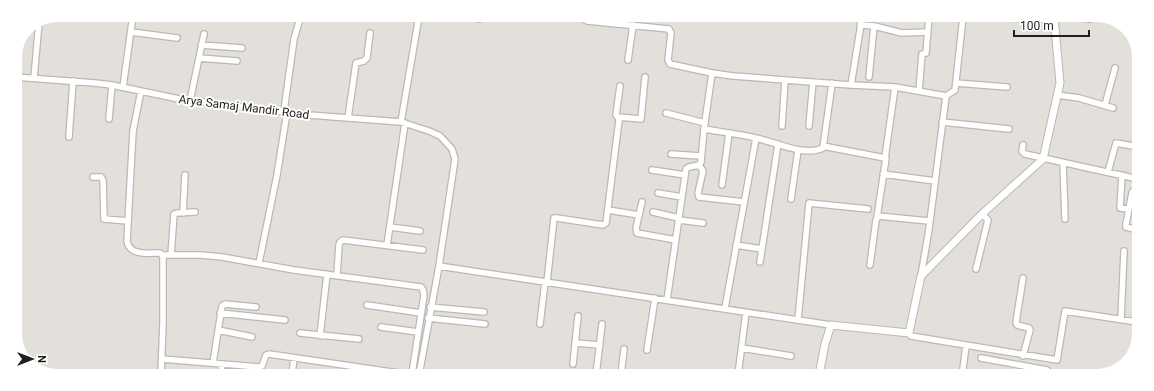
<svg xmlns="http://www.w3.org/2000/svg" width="1154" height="391" viewBox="0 0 1154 391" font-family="Roboto,sans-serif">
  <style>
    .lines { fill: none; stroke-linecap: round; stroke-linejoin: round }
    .minor-casing { stroke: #bcb8b3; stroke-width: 8 }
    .tertiary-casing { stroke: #bcb8b3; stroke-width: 9 }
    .minor { stroke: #fff; stroke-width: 5.5 }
    .tertiary { stroke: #fff; stroke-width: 7 }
    .labels { text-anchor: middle; stroke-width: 4; stroke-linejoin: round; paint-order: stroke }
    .street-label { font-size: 12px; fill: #201f1d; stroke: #fff }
  </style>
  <rect width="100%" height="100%" fill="#e3dfda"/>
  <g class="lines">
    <defs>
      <path id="minor" d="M584 16V19L587 21 669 29 671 33 668 60 670 64 712 73 733 76 851 85
        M861 17 860 30 851 85 895 87 946 96 929 229 921 276
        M1073 17 1090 19
        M1011 18 1054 20
        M479 19V16
        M861 25 874 26 902 33 927 32
        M131 32 177 38
        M201 45 242 48
        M926 53 929 17
        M199 58 237 61
        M628 60 633 25
        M15 77 95 83 112 85 179 99 309 115 401 122 429 131 440 136 452 149 455 159 439 266 419 375
        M869 77 874 26
        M34 78 39 22
        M956 83 1007 87
        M123 87 133 15
        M141 91 133 131 127 241C129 256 149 253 160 253L163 256V323L161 374
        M919 91 922 54
        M1057 95 1079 98 1113 108
        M946 96 955 90 963 17
        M190 101 204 34
        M1105 105 1115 68
        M284 111 294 39 301 15
        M666 113 705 123
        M618 117 641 119 645 77
        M348 118 356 63 364 61 367 58 370 33
        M109 119 112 85
        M401 122 419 16
        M942 122 1009 129
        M782 126 785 80
        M809 126 813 82
        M704 129C721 132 739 134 756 138 775 142 805 157 823 148L832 83
        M69 137 73 81
        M1023 145 1022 151 1025 154 1138 179
        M823 146 885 158 895 87
        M671 154 701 156
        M15 163 18 77
        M1063 163 1065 219
        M699 165 703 171 698 193 699 197 744 202
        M652 170 685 175
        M1108 172 1116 143 1138 147
        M883 174 935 181
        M1122 175 1120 208 1128 209
        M93 177H101L103 180 104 219 128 221
        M722 185 729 133
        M658 193 682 197
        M791 199 798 150
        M642 202 636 228 637 233 676 240
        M15 205V221
        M608 210 639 215
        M653 212 679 218
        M183 213 185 175
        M877 217 886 158
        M679 220 703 223
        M390 227 420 231
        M1138 230 1126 227V224L1132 193 1133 191 1138 192
        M387 245 405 123
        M736 245 762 249
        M162 255H201L222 257 294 270 421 287 423 290 424 295 412 374
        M171 255 174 214 177 213 195 212
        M760 262 778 144
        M259 263 277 175 287 112
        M870 265 876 220 878 216 929 221
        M439 266 831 325
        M976 269 988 220 982 214
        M337 275 339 245 340 242 343 240 423 250
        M1023 278 1016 322 1017 325 1029 328 1030 330 1023 356
        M547 282 554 218H557L603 225 606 223 619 120 618 117 616 115 620 86
        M667 300 686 169 689 167 699 165 701 162 704 129 712 73
        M367 305 421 313
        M430 307 484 312
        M725 308 756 138
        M15 311H16
        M220 313 285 320
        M428 318 485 324
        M1121 319 1124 251
        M798 320 809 203 868 209
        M540 324 545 282
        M381 327 418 332
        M218 330 252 337
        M300 333 359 339
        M909 333 911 336 1057 360 1065 311 1137 322
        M320 336 327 274
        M575 343 600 345
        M742 348 791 356
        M647 350 655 298
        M981 358 1047 370 1046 376
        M162 359 259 367 262 366 266 355 269 354 412 375
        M213 363 222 306 225 304 256 307
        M573 364 578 316
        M221 374 222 364
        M292 374 294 358
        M596 375 602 324
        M621 375 624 349
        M738 375 746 312
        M962 376 966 346"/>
      <path id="tertiary" d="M819 375 825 344 831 325 909 333 921 276 982 214 1043 159 1060 83 1054 17"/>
    </defs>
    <use href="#minor" class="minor-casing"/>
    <use href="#tertiary" class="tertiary-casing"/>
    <use href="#minor" class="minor"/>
    <use href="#tertiary" class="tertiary"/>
  </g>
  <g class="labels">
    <g class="street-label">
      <text transform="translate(244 107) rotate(7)" y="4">Arya Samaj Mandir Road</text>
    </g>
  </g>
  <path d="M0 0H1154V391H0ZM57 22H1097A35 35 0 0 1 1132 57V334A35 35 0 0 1 1097 369H57A35 35 0 0 1 22 334V57A35 35 0 0 1 57 22Z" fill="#fff" fill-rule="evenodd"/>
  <g transform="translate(32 359) rotate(90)" stroke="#ffffff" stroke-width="3" paint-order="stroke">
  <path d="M0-3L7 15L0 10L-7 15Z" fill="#201f1d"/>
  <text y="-6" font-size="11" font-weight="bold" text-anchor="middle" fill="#201f1d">N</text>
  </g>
  <path d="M1014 30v6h75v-6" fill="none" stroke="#201f1d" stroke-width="2"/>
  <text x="1020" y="30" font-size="12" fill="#201f1d" stroke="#ffffff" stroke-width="3" paint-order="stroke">100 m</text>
</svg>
